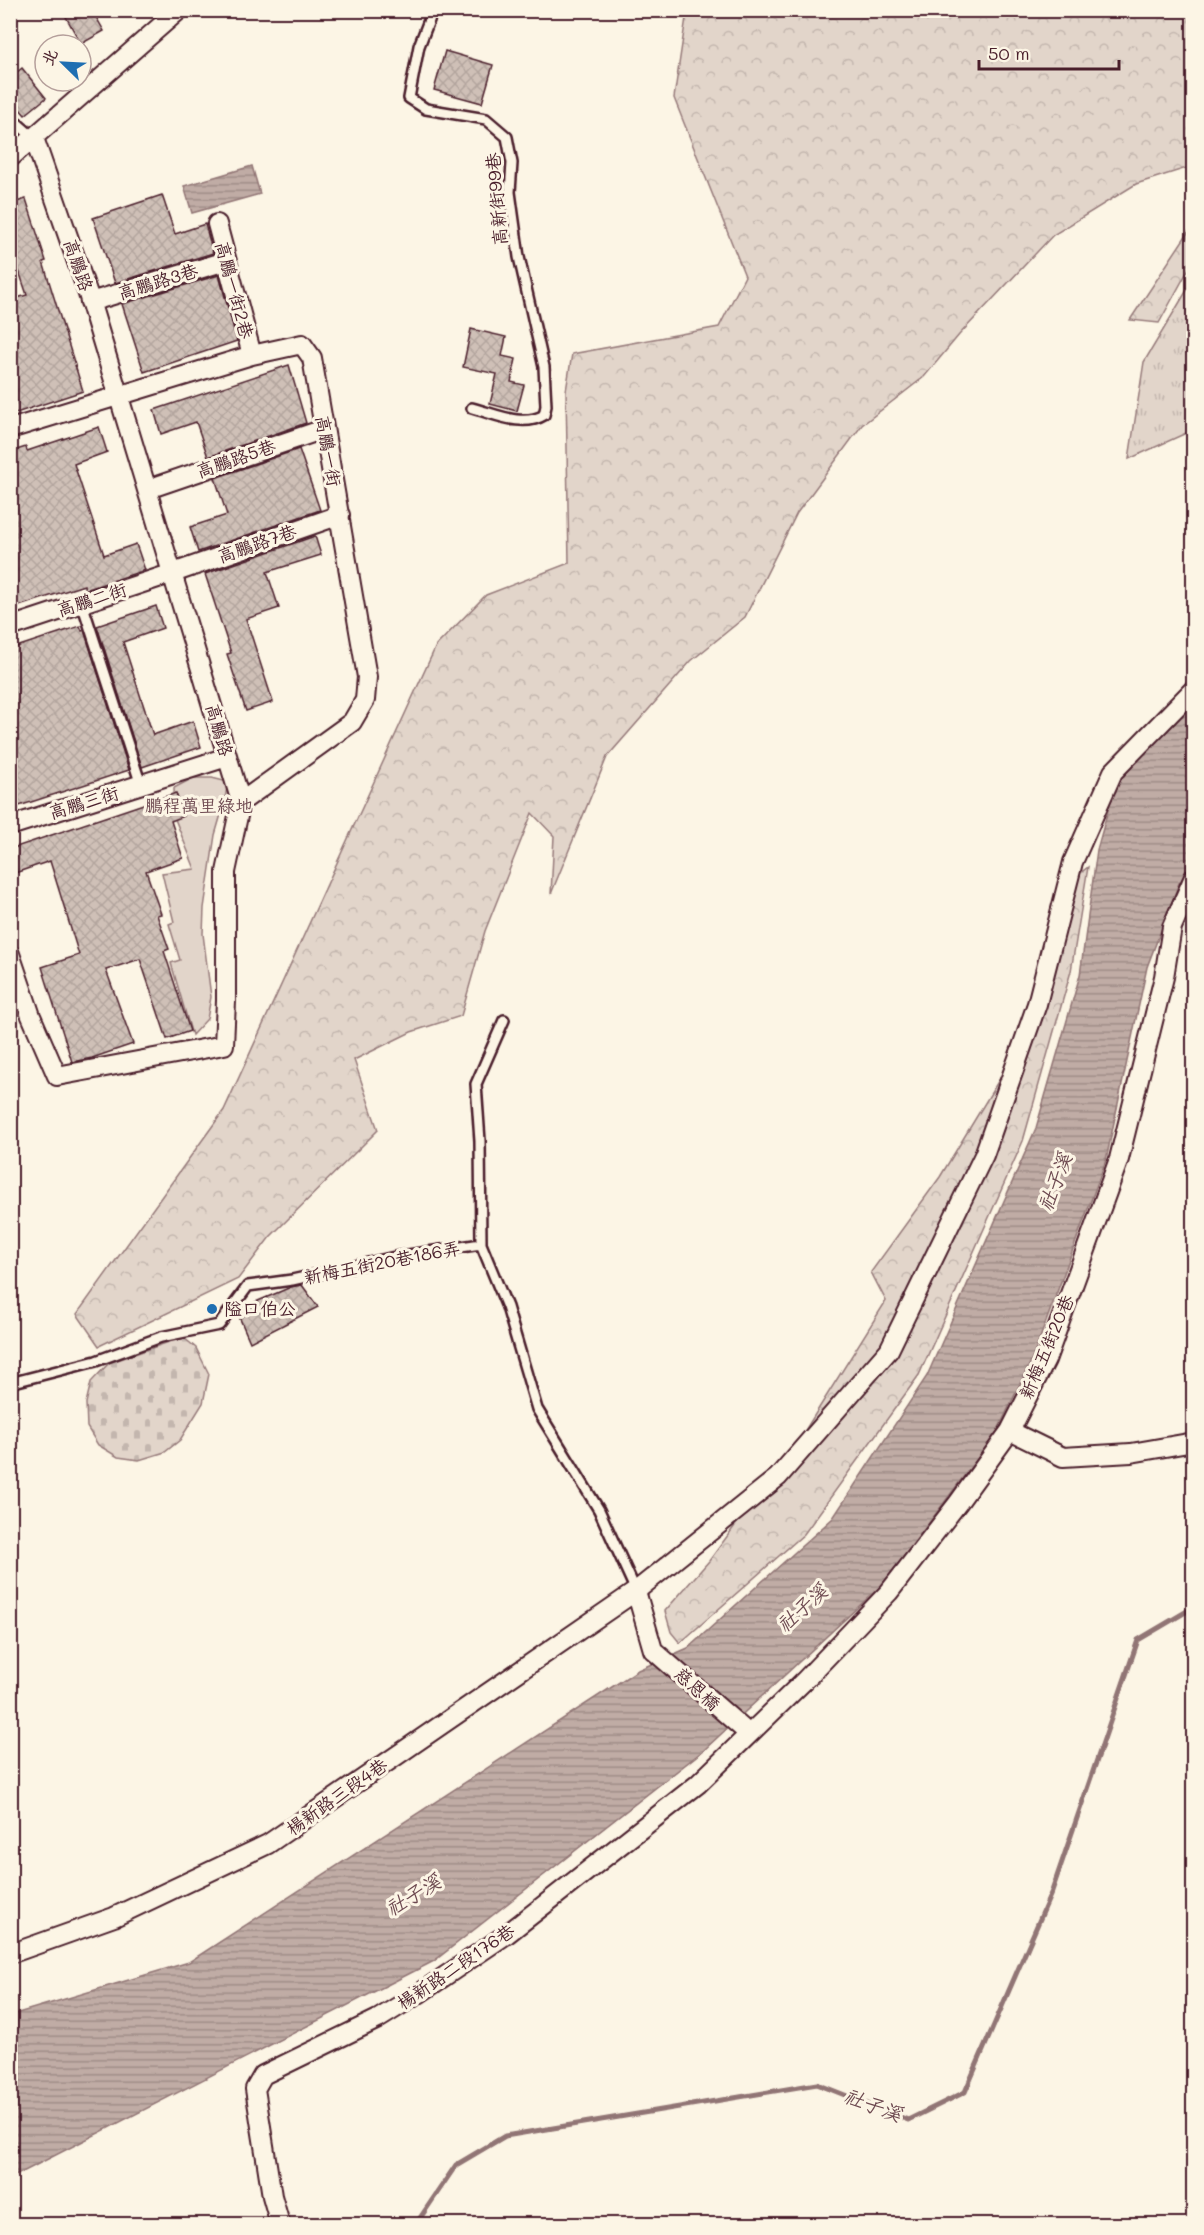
<svg xmlns="http://www.w3.org/2000/svg" width="1204" height="2235" viewBox="0 0 1204 2235" font-family="Mali,'LXGW WenKai TC',sans-serif">
  <style>
    .grass { fill: url(#grass-tufts); stroke: #967a7a; stroke-width: 1.5 }
    .forest { fill: url(#forest-crowns); stroke: #967a7a; stroke-width: 1.5 }
    .cemetery { fill: url(#cemetery-stones); stroke: #967a7a; stroke-width: 1.5 }
    .park { fill: #e2d5ca; stroke: #967a7a; stroke-width: 1.5 }
    .water { fill: url(#water-rules); stroke: #917474; stroke-width: 1.5 }
    .lines { fill: none; stroke-linecap: round; stroke-linejoin: round }
    .stream { stroke: #917474; stroke-width: 5 }
    .building { fill: url(#building-cross-hatch); stroke: #4a1f2b; stroke-width: 1.5 }
    .lane-casing { stroke: #4a1f2b; stroke-width: 14 }
    .street-casing { stroke: #4a1f2b; stroke-width: 22 }
    .lane { stroke: #fcf5e5; stroke-width: 9 }
    .street { stroke: #fcf5e5; stroke-width: 18 }
    .poi-dot { fill: #1f6fb2; stroke: #fcf5e5; stroke-width: 2 }
    .labels { text-anchor: middle; stroke-width: 6; stroke-linejoin: round; paint-order: stroke }
    .street-label { font-size: 18px; fill: #4a1f2b; stroke: #fcf5e5 }
    .park-label { font-size: 18px; fill: #704c53; stroke: #fcf5e5 }
    .poi-label { font-size: 18px; fill: #4a1f2b; stroke: #fcf5e5; text-anchor: start }
    .water-label { font-size: 20px; font-style: italic; fill: #6d4950; stroke: #fcf5e5 }
  </style>
  <defs>
    <pattern id="grass-tufts" width="24" height="20" patternUnits="userSpaceOnUse" patternTransform="scale(1.5)"><rect width="24" height="20" fill="#e2d5ca"/><path d="M3 7l-1-3M5 7V3M7 7l1-3M15 17l-1-3M17 17v-4M19 17l1-3" fill="none" stroke="#c3b6ae"/></pattern>
    <pattern id="forest-crowns" width="20" height="18" patternUnits="userSpaceOnUse" patternTransform="scale(1.5)"><rect width="20" height="18" fill="#e2d5ca"/><path d="M2 6a3 3 0 1 1 6 0M12 15a3 3 0 1 1 6 0" fill="none" stroke="#c3b6ae"/></pattern>
    <pattern id="cemetery-stones" width="16" height="16" patternUnits="userSpaceOnUse" patternTransform="scale(1.5)"><rect width="16" height="16" fill="#e2d5ca"/><path d="M2 7V4a2 2 0 0 1 4 0v3zM10 15v-3a2 2 0 0 1 4 0v3z" fill="#c3b6ae"/></pattern>
    <pattern id="water-rules" width="6" height="5" patternUnits="userSpaceOnUse" patternTransform="scale(1.5)"><rect width="6" height="5" fill="#c0aca5"/><path d="M0 2.5h6" fill="none" stroke="#9e8b87"/></pattern>
    <pattern id="building-cross-hatch" width="8" height="8" patternUnits="userSpaceOnUse" patternTransform="scale(1.5)"><rect width="8" height="8" fill="#cfc0b7"/><path d="M0 0l8 8M0 8l8-8" fill="none" stroke="#b3a59e"/></pattern>
  </defs>
  <rect width="100%" height="100%" fill="#fcf5e5"/>
  <filter id="ink" filterUnits="userSpaceOnUse"><feTurbulence type="fractalNoise" baseFrequency=".0167" numOctaves="2"/><feDisplacementMap in="SourceGraphic" scale="12" xChannelSelector="R" yChannelSelector="G"/><feConvolveMatrix kernelMatrix="1 2 1 2 8 2 1 2 1" color-interpolation-filters="sRGB"/></filter>
  <g filter="url(#ink)">
    <path class="grass" d="M1193 280V430L1129 459 1144 362Z"/>
    <path class="forest" d="M687 11H1193V166L1136 184 1053 235 959 335 924 377 862 425 797 513 745 617 691 661 607 757 551 894 554 836 532 813 485 931 461 1016 411 1032 354 1060 378 1130 270 1237 238 1279 99 1346 77 1314 224 1110 436 646 486 595 569 563 566 391 572 354 719 327 745 276 674 98Z
      M1193 225V261L1159 323 1130 320Z
      M1088 867 1071 971 1023 1141 919 1375 804 1534 680 1643 671 1632 665 1611 709 1561 804 1432 886 1301 871 1272 940 1177 1042 1009 1074 878Z"/>
    <path class="cemetery" d="M183 1337 196 1348 209 1374 203 1403 180 1440 165 1452 139 1460 118 1457 98 1445 87 1427 86 1403 91 1382 109 1363Z"/>
    <path class="park" d="M193 778H212L228 782 224 804 215 835 204 908 203 934 211 997 207 1019 192 1035 171 963 180 960 169 924 174 922 162 873 195 869 175 819 174 788Z"/>
    <path class="water" d="M252 166 260 194 192 213 184 186Z
      M1193 697V864L1179 883 1147 967 1106 1160 1033 1357 997 1432 884 1583 704 1750 434 1961 11 2178V2015L189 1962 638 1670 688 1648 833 1518 927 1376 1036 1128 1080 975 1097 850 1118 774Z"/>
    <g class="lines">
      <path class="stream" d="M416 2224 456 2165 505 2136 817 2084 908 2120 965 2092 1052 1891 1138 1640 1194 1607"/>
    </g>
    <path class="building" d="M72 10H92L104 31 81 44 65 15Z
      M445 51 493 65 482 103 434 90Z
      M22 68 46 98 25 115 10 98V78Z
      M162 195 175 234 205 224 213 253 115 283 93 218Z
      M26 199 46 261 43 262 83 391 10 415V300L27 295 10 244V204Z
      M219 275 237 341 144 372 122 304Z
      M471 329 506 337 502 356 516 359 511 382 524 385 517 411 490 404 497 374 463 367Z
      M289 365 306 423 208 457 196 422 161 434 154 410Z
      M99 427 107 452 74 464 104 555 136 544 145 570 85 590 84 585 10 609V452L26 447 27 451Z
      M299 449 320 510 198 552 190 527 227 515 215 478Z
      M315 536 321 555 267 572 279 608 246 619 273 702 246 711 227 654 231 653 205 574Z
      M156 606 163 628 123 642 153 735 193 721 201 747 142 767 97 626Z
      M80 626 82 631 84 630 129 770 10 809V649Z
      M176 793 184 816 171 821 183 858 146 871 161 914 157 915 169 949 164 951 190 1031 167 1039 140 959 106 970 133 1044 92 1058 72 1062 42 967 79 955 50 861 15 873 10 858V849Z
      M302 1285 318 1307 250 1342 237 1312 239 1309 291 1287Z"/>
    <g class="lines">
      <defs>
        <path id="lane" d="M433 10 419 46 409 98 426 109 486 119 507 137 512 163 510 192 519 257 544 367 546 406 544 415C523 428 495 414 472 408
          M10 117 34 138
          M82 603 141 785
          M481 1244 480 1141 476 1084 504 1020
          M10 1383 96 1361 161 1337 219 1325 248 1286 292 1280 395 1257 481 1244 507 1307 537 1409 599 1510 636 1591"/>
        <path id="street" d="M10 158 179 10
          M217 224 252 355
          M90 302 226 261
          M10 429 252 355 302 344 312 358 367 677 365 700 352 722 241 802
          M148 489 324 429
          M10 627 173 573 340 515
          M10 826 227 757
          M10 954 31 1016 57 1076 224 1045 226 1001V872L241 802 88 294 34 138
          M1010 1431 1063 1457 1131 1453 1194 1442
          M636 1591 653 1650 749 1734
          M10 1954 114 1917 268 1844 636 1591 778 1477 889 1350 984 1155 1037 1004 1073 862 1113 772 1194 689
          M280 2224 272 2196 255 2089 263 2075 378 2019 420 1993 507 1934 698 1784 804 1681 889 1592 958 1503 1010 1431 1046 1360 1119 1159 1164 977 1172 927 1194 877"/>
      </defs>
      <use href="#lane" class="lane-casing"/>
      <use href="#street" class="street-casing"/>
      <use href="#lane" class="lane"/>
      <use href="#street" class="street"/>
    </g>
  </g>
  <circle class="poi-dot" cx="212" cy="1309" r="6"/>
  <g class="labels">
    <g class="street-label">
      <text transform="translate(497 199) rotate(-95)" y="6">高新街99巷</text>
      <text transform="translate(78 265) rotate(71)" y="6">高鵬路</text>
      <text transform="translate(158 282) rotate(-17)" y="6">高鵬路3巷</text>
      <text transform="translate(234 290) rotate(75)" y="6">高鵬一街2巷</text>
      <text transform="translate(328 451) rotate(80)" y="6">高鵬一街</text>
      <text transform="translate(236 459) rotate(-19)" y="6">高鵬路5巷</text>
      <text transform="translate(257 544) rotate(-19)" y="6">高鵬路7巷</text>
      <text transform="translate(92 600) rotate(-18)" y="6">高鵬二街</text>
      <text transform="translate(219 730) rotate(74)" y="6">高鵬路</text>
      <text transform="translate(84 803) rotate(-17)" y="6">高鵬三街</text>
      <text transform="translate(382 1263) rotate(-11)" y="6">新梅五街20巷186弄</text>
      <text transform="translate(1047 1347) rotate(-67)" y="6">新梅五街20巷</text>
      <text transform="translate(697 1689) rotate(42)" y="6">慈恩橋</text>
      <text transform="translate(337 1797) rotate(-35)" y="6">楊新路三段4巷</text>
      <text transform="translate(456 1967) rotate(-34)" y="6">楊新路二段176巷</text>
    </g>
    <g class="park-label">
      <text x="199" y="812">鵬程萬里綠地</text>
    </g>
    <g class="poi-label">
      <text x="224" y="1315">隘口伯公</text>
    </g>
    <g class="water-label">
      <text transform="translate(1055 1182) rotate(-69)" y="7">社子溪</text>
      <text transform="translate(802 1608) rotate(-42)" y="7">社子溪</text>
      <text transform="translate(413 1895) rotate(-31)" y="7">社子溪</text>
      <text transform="translate(873 2105) rotate(20)" y="7">社子溪</text>
    </g>
  </g>
  <rect width="1204" height="2235" fill="none" stroke="#fcf5e5" stroke-width="36"/>
  <rect x="18" y="18" width="1168" height="2199" fill="none" stroke="#4a1f2b" stroke-width="2" filter="url(#ink)"/>
  <g transform="translate(63 63) rotate(294)"><circle r="28" fill="#fcf5e5" stroke="#b59f9b" stroke-width="1.5"/>
  <path d="M0-4.5L10 22L0 15L-10 22Z" fill="#1f6fb2"/>
  <text y="-9" font-size="16" font-weight="bold" text-anchor="middle" fill="#4a1f2b">北</text>
  </g>
  <path d="M979 60v9h140v-9" fill="none" stroke="#4a1f2b" stroke-width="3"/>
  <text x="988" y="60" font-size="18" fill="#4a1f2b" stroke="#fcf5e5" stroke-width="4.5" paint-order="stroke">50 m</text>
</svg>
